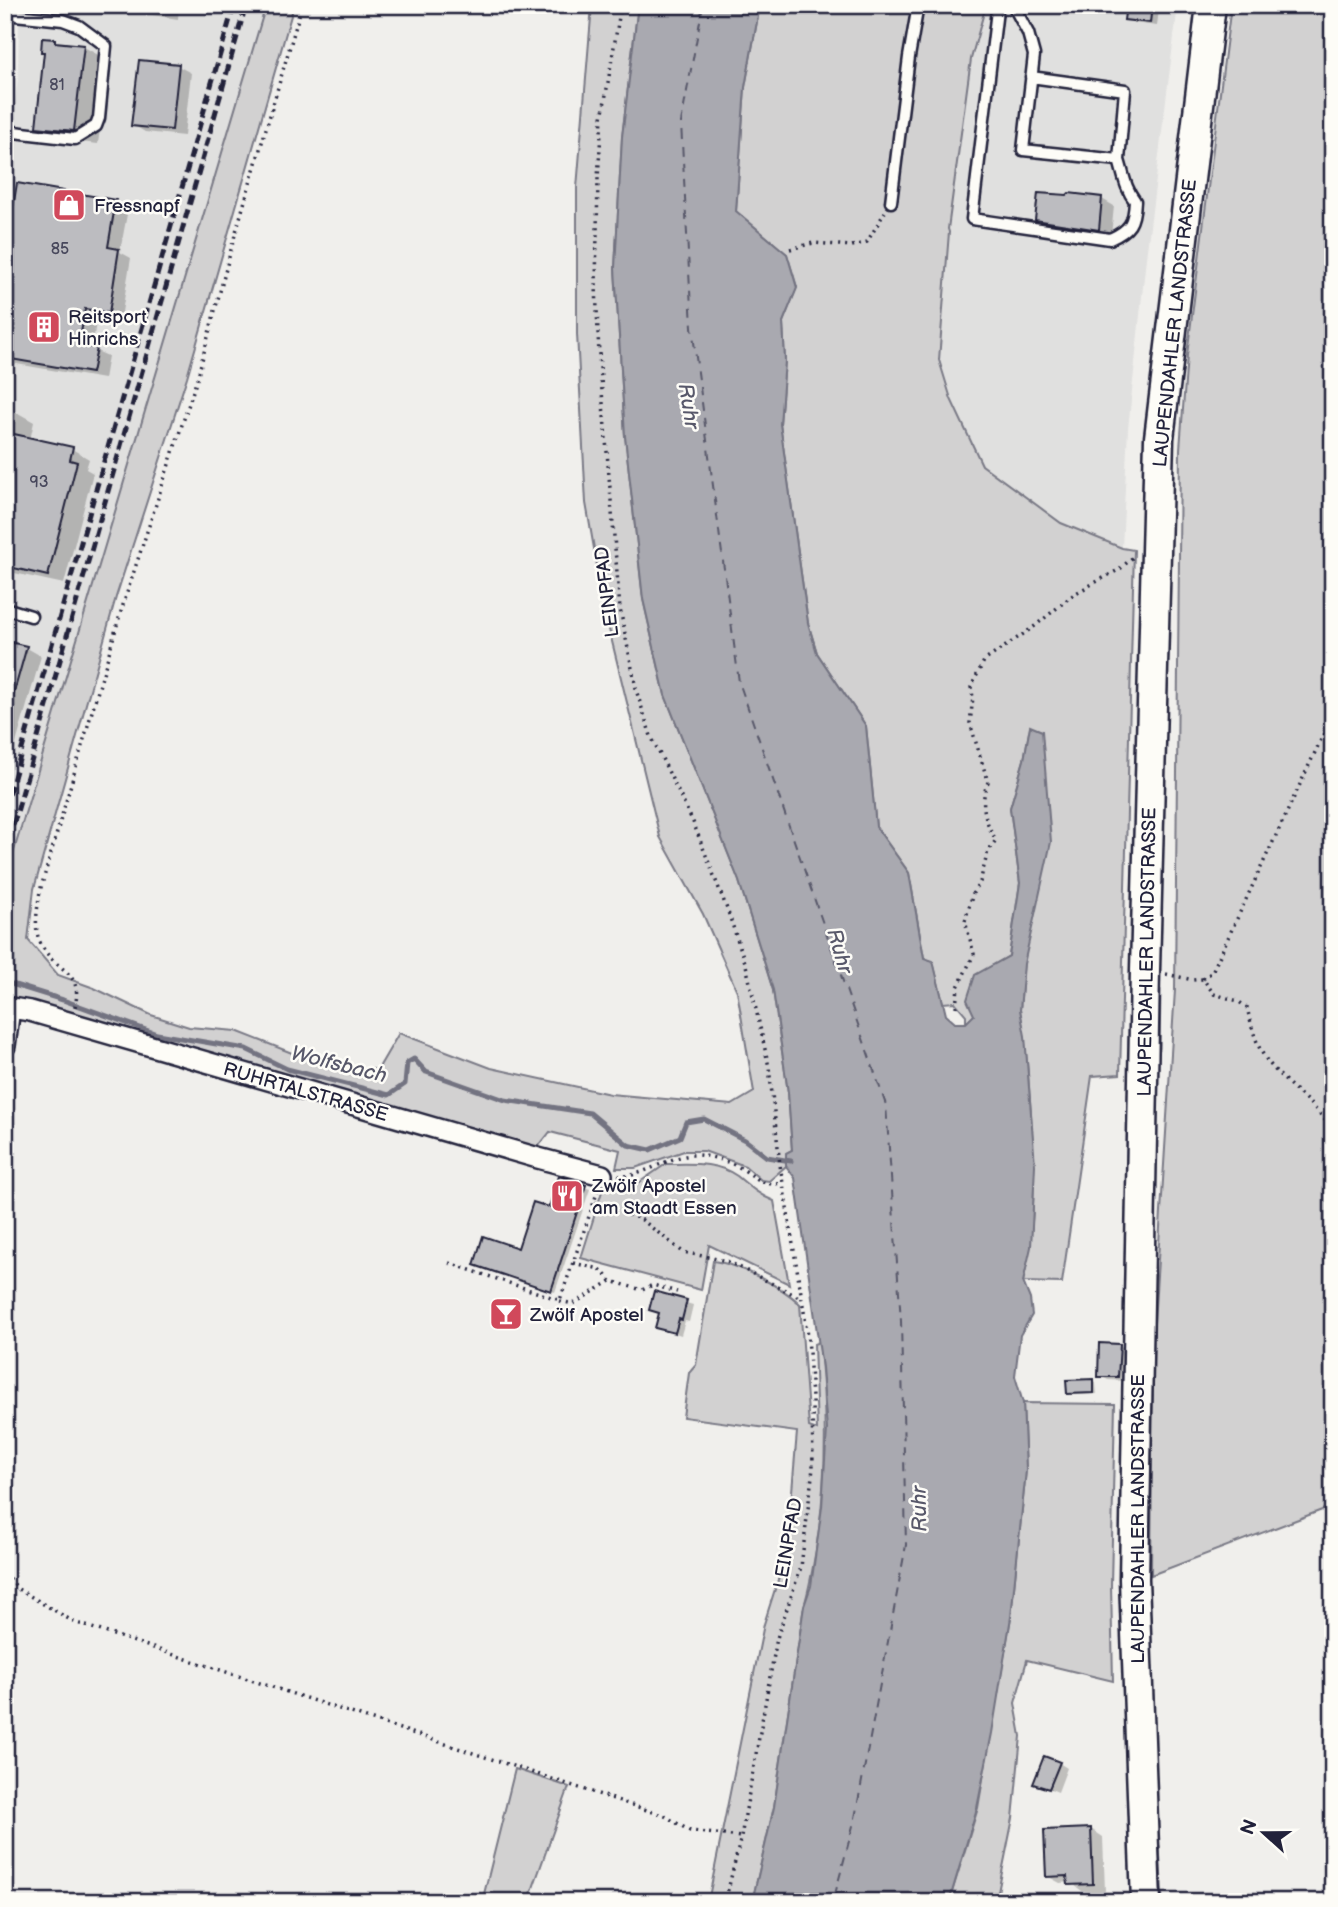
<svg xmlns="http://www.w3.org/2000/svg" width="1338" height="1907" viewBox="0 0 1338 1907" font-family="'Balsamiq Sans',sans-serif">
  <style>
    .built { fill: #e0e0df }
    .green { fill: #d2d1d1; stroke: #7a7a86; stroke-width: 2 }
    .water { fill: #a9a9b0; stroke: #737381; stroke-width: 2 }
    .shadow { fill: #0003 }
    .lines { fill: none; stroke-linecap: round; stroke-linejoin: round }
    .stream { stroke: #737381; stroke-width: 5 }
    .ferry { stroke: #58586a; stroke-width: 2; stroke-dasharray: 9 7; stroke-linecap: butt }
    .building { fill: #bcbcc0; stroke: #22223b; stroke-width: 2 }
    .service-casing { stroke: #22223b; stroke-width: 15 }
    .minor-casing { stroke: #22223b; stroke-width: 24 }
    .secondary-casing { stroke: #22223b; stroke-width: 33 }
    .path { stroke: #22223b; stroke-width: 3.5; stroke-dasharray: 2 5; stroke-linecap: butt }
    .service { stroke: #fdfcf7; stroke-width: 10 }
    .minor { stroke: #fdfcf7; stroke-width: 19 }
    .secondary { stroke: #fdfcf7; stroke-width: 28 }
    .rail { stroke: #22223b; stroke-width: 5; stroke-dasharray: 10 5; stroke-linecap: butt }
    .labels { text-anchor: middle; stroke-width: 5; stroke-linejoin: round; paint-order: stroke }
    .number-label { font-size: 16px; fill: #48485c }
    .poi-label { font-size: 19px; fill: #22223b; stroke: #fdfcf7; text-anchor: start }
    .street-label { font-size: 19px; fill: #22223b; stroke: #fdfcf7 }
    .water-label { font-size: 21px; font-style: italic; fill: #58586a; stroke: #fdfcf7 }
  </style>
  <rect width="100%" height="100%" fill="#f0efec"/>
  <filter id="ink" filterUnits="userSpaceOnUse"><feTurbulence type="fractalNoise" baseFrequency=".0143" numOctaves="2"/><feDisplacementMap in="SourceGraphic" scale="14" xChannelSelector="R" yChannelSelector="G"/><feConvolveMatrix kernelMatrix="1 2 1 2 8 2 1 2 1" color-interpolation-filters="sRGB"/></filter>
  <g filter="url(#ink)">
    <path class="built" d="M19 5H282L215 178 5 881V178L18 78Z
      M982 5H1178L1146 258 1128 429 1122 548 1061 523 982 465 951 399 939 360 949 232 948 229 971 59Z"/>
    <path class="green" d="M266 5H294L187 377 116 597 34 889 28 940 58 975 94 988 151 1015 189 1027 236 1031 335 1070 378 1069 399 1033 491 1068 610 1094 732 1105 754 1092 737 991 703 914 660 837 606 617 586 503 577 334V188L592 5H638L622 137 615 269 625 436 643 599 665 695 739 881 773 990 788 1092 792 1150 786 1153V1166L769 1181 761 1180 745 1166 704 1151H684L635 1168H616L620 1150 550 1132 534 1152 5 1000V881Z
      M760 5H986L971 59 948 229 949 232 939 360 951 399 982 465 1061 523 1122 548 1134 550 1120 1074 1092 1076 1062 1283 1023 1282C1037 1222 1035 1162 1030 1101 1028 1070 1026 1040 1020 1010L1042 731 1030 727 1024 760 1010 808 1020 883 1009 956 975 976V1015L966 1023V1015L955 1002 943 1003 933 962 924 958 909 873 876 827 866 726 817 653 808 623 780 424 785 361 783 322 797 287 787 254 736 212 745 87Z
      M1231 5H1333V1527L1330 1507 1151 1575 1153 1339 1175 990 1180 449 1187 355Z
      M666 1164C690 1164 716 1161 737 1176 749 1186 759 1195 774 1201L789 1284 709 1245 701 1290 581 1258 604 1185 634 1186Z
      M713 1261C737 1264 783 1287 800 1304L809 1427 817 1430 814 1344 819 1342C827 1408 827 1472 818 1537 814 1561 811 1583 804 1606L774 1807 752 1902H708L764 1624 787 1551 797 1432 683 1417 689 1373 696 1365Z
      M1023 1403 1115 1404 1111 1585 1113 1681 1027 1660 1015 1703 1021 1736 1013 1818 996 1902H949L978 1808 1011 1617 1026 1470Z
      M515 1769 569 1787 528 1902H482Z"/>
    <path class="water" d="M638 5H760L745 87 736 211 787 254 797 288 783 322 785 361 780 424 808 623 817 653 866 726 876 827 909 873 924 958 933 961 946 1015 955 1023H966L974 1015 967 1000 975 975 1009 956 1020 883 1010 808 1024 760 1030 726 1042 731 1051 842 1024 964 1020 1010 1025 1036 1035 1165 1031 1247 1023 1282 1030 1299 1032 1315 1020 1335 1015 1376 1023 1403 1026 1470 1011 1617 992 1733 977 1808 949 1902H752L774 1807 804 1606 811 1586 822 1507 827 1429 822 1367 795 1178 786 1166V1153L792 1150 788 1092 773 990 739 881 665 695 643 599 625 436 615 268 622 137Z"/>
    <path class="shadow" d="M88 5H179L178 19Z
      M1127 5H1153L1159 9 1157 26 1134 23 1126 19Z
      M55 41 61 45 84 47 109 61 98 144 62 140 37 126Z
      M178 66 191 73 184 136 145 132 133 125Z
      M1102 199 1114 206 1111 236 1049 226 1037 219Z
      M115 202 128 209 120 252 131 258 121 318 97 315 92 349 108 356 104 379 5 362V266Z
      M5 410 18 413 34 422 30 440 72 449 89 459 86 469 93 473 64 584 5 571Z
      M5 642 27 648 41 656 5 782Z
      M5 785 11 788 5 808Z
      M560 1179 590 1189 555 1292 480 1267 519 1250 550 1209Z
      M656 1294 693 1305 689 1322 685 1321 681 1335 657 1327 661 1314 651 1310Z
      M1119 1345 1127 1350 1126 1381 1108 1380 1100 1376Z
      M1093 1381 1096 1383 1097 1394 1072 1395 1068 1393Z
      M1059 1763 1067 1768 1058 1792 1036 1783Z
      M1091 1829 1103 1837 1105 1891H1082L1070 1882 1060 1883 1047 1876Z"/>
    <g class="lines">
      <path class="stream" d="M5 982 63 1000 157 1034 246 1049 287 1069 389 1095 405 1084 407 1063 414 1059 426 1072 505 1100 590 1113 628 1145 650 1150 680 1137 686 1122 704 1119 745 1140 767 1157 791 1161
        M1158 1049 1159 990
        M1158 1846 1161 1902"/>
      <path class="ferry" d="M703 5 681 123 692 327 739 682 886 1105 901 1321 906 1545 855 1818 833 1902"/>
    </g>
    <path class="building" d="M1126 5H1152L1150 23 1124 20Z
      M42 38 55 39V42L84 45 74 131 36 127 44 52H41Z
      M139 60 179 64 172 130 131 126Z
      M17 183 116 200 108 247 119 249 109 313 85 309 79 345 97 348 92 373 5 358V255Z
      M1038 193 1067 195 1069 193 1102 197 1099 230 1035 220Z
      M5 432 73 447 70 460 77 462 48 576 5 566Z
      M5 641 27 646 9 710H5Z
      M559 1176 586 1185 551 1291 474 1265 483 1236 518 1248 533 1202 549 1207Z
      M654 1291 687 1300 682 1320 679 1319 675 1333 655 1328 659 1313 649 1310Z
      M1099 1343 1120 1344 1118 1377H1098Z
      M1094 1379V1393L1067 1394 1066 1380Z
      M1044 1756 1060 1762 1049 1789 1033 1784Z
      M1091 1828 1093 1884 1068 1885 1067 1876 1046 1877 1044 1830Z"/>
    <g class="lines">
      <defs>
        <path id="service" d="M1000 5 997 10 972 219 1110 239C1130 230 1134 223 1135 201 1125 188 1124 176 1119 160
          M1013 5 1028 33 1034 55 1023 150 1119 160 1125 90 1031 77
          M5 14 63 20 79 26 106 46 99 118 96 126 75 139 5 131
          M891 202 909 57 918 5
          M5 608 31 616"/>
        <path id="minor" d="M5 1007 30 1011 538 1158 602 1175
          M5 1046 10 1008"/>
        <path id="secondary" d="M1146 1902 1134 1579 1145 970 1159 438 1211 5"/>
      </defs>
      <use href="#service" class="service-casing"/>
      <use href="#minor" class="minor-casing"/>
      <use href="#secondary" class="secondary-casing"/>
      <path class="path" d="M621 5 602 118 598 178 596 286 599 355 620 609 637 693 651 736 693 822 727 909 746 965 769 1067 780 1165 808 1336 812 1398 813 1468 801 1567 777 1638 741 1837 725 1902
        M790 249 813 243 852 246 867 242 885 212
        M5 636 9 621
        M1166 974 1193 980 1203 979 1214 994 1238 1001 1247 1008C1252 1027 1256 1047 1269 1063 1289 1088 1316 1104 1333 1131
        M1203 979 1212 972 1333 714
        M75 1007C84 968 53 972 40 942 33 928 38 906 40 891L122 608 197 379 233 242 302 5
        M956 1007 958 987 974 954 965 921 973 893 980 882 988 851 996 840C985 822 979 802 988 782L970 723 973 697 971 687 984 661 1035 626 1074 594 1120 569 1133 557
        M618 1176C645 1178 668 1154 697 1155 712 1156 731 1162 744 1170 759 1180 764 1186 783 1183
        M598 1190 594 1202 642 1220 683 1252 727 1261 801 1298
        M449 1263 560 1300 594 1202
        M573 1263 600 1269 611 1281 642 1290 653 1285 677 1292
        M560 1301 573 1304 611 1281
        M5 1573 18 1589 74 1622 665 1816 690 1831 741 1837"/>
      <use href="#service" class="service"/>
      <use href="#minor" class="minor"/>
      <use href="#secondary" class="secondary"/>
      <path class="rail" d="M5 809 234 5
        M5 854 246 5"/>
    </g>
  </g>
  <defs>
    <symbol id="shop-square" viewBox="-11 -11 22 22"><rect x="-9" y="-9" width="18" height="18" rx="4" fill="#d1495b" stroke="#fdfcf7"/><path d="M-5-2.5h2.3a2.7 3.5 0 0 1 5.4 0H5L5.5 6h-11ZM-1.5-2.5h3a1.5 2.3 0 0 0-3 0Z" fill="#fff"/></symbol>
    <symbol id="building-square" viewBox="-11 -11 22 22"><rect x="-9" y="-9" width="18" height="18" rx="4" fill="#d1495b" stroke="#fdfcf7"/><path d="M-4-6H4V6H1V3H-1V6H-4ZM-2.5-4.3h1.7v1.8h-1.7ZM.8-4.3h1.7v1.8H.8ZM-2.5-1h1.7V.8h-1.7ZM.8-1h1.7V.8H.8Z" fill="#fff"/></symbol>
    <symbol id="restaurant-square" viewBox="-11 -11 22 22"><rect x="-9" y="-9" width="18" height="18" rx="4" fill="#d1495b" stroke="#fdfcf7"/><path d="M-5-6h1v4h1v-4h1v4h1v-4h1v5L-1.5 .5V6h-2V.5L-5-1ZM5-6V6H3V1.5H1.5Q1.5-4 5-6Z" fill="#fff"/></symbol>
    <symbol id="bar-square" viewBox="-11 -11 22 22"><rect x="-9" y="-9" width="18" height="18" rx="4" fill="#d1495b" stroke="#fdfcf7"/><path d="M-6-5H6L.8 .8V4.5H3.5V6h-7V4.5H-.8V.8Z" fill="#fff"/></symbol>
  </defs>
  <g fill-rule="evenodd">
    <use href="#shop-square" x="50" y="186" width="38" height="38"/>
    <use href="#building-square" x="25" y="308" width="38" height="38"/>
    <use href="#restaurant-square" x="548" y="1177" width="38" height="38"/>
    <use href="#bar-square" x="487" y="1295" width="38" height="38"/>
  </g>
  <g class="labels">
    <g class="number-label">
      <text x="57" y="90">81</text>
      <text x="60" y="254">85</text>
      <text x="39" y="487">93</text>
    </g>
    <g class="poi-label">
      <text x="94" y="212">Fressnapf</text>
      <text x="68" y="323">Reitsport<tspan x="68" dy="22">Hinrichs</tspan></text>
      <text x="592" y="1192">Zwölf Apostel<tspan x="592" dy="22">am Staadt Essen</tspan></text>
      <text x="530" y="1321">Zwölf Apostel</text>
    </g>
    <g class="street-label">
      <text transform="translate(1174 323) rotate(-84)" y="7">LAUPENDAHLER LANDSTRASSE</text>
      <text transform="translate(606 592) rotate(-97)" y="7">LEINPFAD</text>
      <text transform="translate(1146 952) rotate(-89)" y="7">LAUPENDAHLER LANDSTRASSE</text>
      <text transform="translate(306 1091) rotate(16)" y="7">RUHRTALSTRASSE</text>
      <text transform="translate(1137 1519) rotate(-90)" y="7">LAUPENDAHLER LANDSTRASSE</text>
      <text transform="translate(787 1543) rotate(-80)" y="7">LEINPFAD</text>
    </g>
    <g class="water-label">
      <text transform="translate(689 406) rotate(81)" y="7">Ruhr</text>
      <text transform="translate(840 951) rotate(74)" y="7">Ruhr</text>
      <text transform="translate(339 1064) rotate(14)" y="7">Wolfsbach</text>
      <text transform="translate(919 1509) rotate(-91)" y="7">Ruhr</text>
    </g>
  </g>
  <rect width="1338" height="1907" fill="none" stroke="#fdfcf7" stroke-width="28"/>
  <rect x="14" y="14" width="1310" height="1879" fill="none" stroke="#22223b" stroke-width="2.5" filter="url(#ink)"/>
  <g transform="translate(1264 1833) rotate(291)" stroke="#fdfcf7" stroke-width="5" paint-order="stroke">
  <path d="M0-5L12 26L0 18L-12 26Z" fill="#22223b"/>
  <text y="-10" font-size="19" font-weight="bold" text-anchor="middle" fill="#22223b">N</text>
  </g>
</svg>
